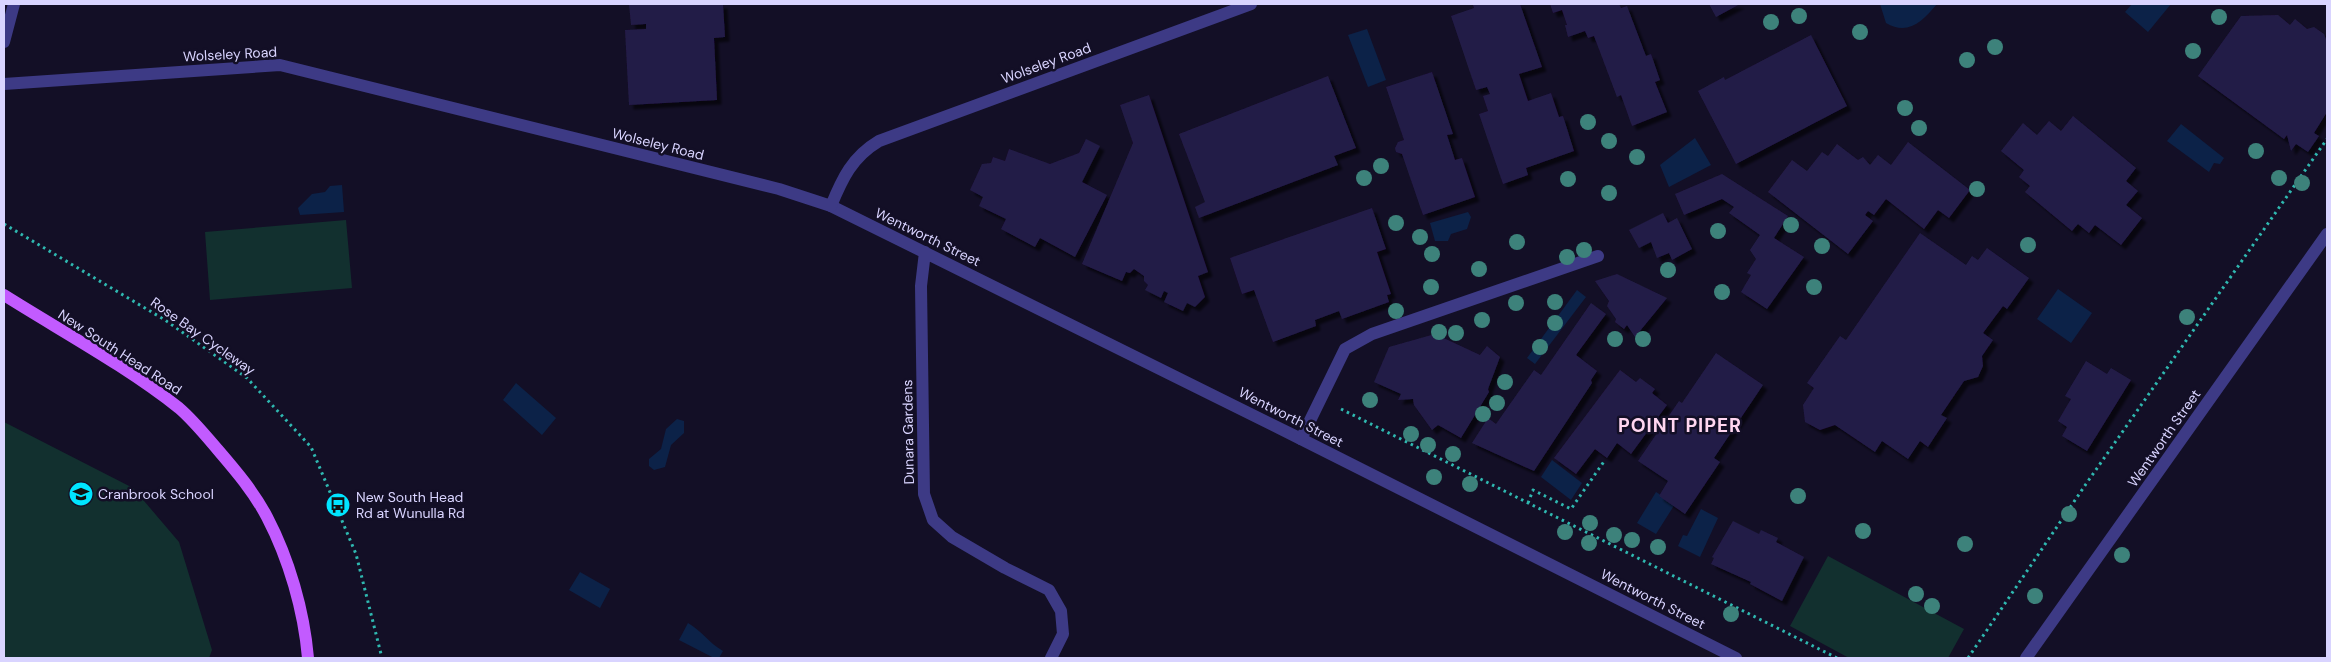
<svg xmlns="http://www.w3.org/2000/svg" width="2331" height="662" viewBox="0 0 2331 662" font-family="'DM Sans',sans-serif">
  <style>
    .green { fill: #12302f }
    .water { fill: #0c2248 }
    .building { fill: #241b47; filter: url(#shadow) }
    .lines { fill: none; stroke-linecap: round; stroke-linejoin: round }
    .path { stroke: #2fb8b0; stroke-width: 3; stroke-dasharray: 2.5 4; stroke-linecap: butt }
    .service { stroke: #3d3a85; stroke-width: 12 }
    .minor { stroke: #3d3a85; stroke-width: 12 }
    .tertiary { stroke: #3d3a85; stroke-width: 12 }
    .primary { stroke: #c25bff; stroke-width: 12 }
    .tree { fill: #3d827b }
    .labels { text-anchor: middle; stroke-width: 5; stroke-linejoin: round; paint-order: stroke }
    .street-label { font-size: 14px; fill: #d9d4ff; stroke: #130f26 }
    .poi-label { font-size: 14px; fill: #d9d4ff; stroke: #130f26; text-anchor: start }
    .district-label { font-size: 19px; font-weight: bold; letter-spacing: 1px; fill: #ffd6f0; stroke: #130f26 }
  </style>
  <defs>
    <filter id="shadow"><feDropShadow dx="4.5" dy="4.5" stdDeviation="1" flood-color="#0009"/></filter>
  </defs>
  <rect width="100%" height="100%" fill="#130f26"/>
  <path class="green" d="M346 220 352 288 210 300 205 232Z
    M4 422 133 488 179 542 212 650 209 658H4Z
    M1828 556 1964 629 1948 658H1849L1790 626Z"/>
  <path class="water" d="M1880 4H1937C1923 21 1908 36 1886 23Z
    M2132 4H2171L2148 32 2125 12Z
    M1367 29 1386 80 1368 87 1348 35Z
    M2181 124 2224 158 2220 164 2214 163 2209 172 2167 141Z
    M1695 138 1711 165 1669 187 1660 165Z
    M342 185 344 212 300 215 298 208 312 194 325 192 330 186Z
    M1468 212 1471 217 1467 229 1451 234 1448 241H1435L1430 223Z
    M2058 289 2092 313 2071 343 2037 319Z
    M1577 290 1586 297 1535 364 1527 358Z
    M516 383 556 418 542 435 503 400Z
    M677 419 684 421V433L671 445 665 467 654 470 649 466V459L661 449 666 429Z
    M1552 460 1582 483 1571 500 1541 477Z
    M1656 492 1675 504 1656 534 1637 523Z
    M1701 509 1718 518 1700 557 1678 546 1683 535 1687 536Z
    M580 572 610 589 600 608 569 590Z
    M688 623C702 631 709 643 723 651L719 658H714L679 640Z"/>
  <path class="building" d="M629 4H723L725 37 714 38 717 100 629 105 625 30 646 29V24L631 25Z
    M1478 4H1520L1542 67 1519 74 1528 101 1551 93 1559 117 1563 116 1574 151 1526 168 1528 175 1503 184 1479 114 1488 111 1483 96 1490 94 1487 87 1476 90 1451 16 1474 8 1473 5Z
    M1550 4H1619L1621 8 1627 6 1646 56 1651 54 1660 80 1655 82 1667 112 1632 126 1621 95 1617 97 1594 36 1588 38 1585 31 1568 37 1565 25H1567L1562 10 1553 13Z
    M1709 4H1740L1716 17Z
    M2278 15 2290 25 2295 19 2307 29 2314 27 2324 34 2327 42V112L2314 133 2319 136 2308 152 2296 144 2291 151 2287 135 2284 139 2198 76 2241 16Z
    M1811 35 1847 106 1736 164 1698 91 1724 77 1725 80Z
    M1432 72 1453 134 1447 135 1455 160 1462 158 1475 197 1423 215 1402 154 1396 152 1395 148 1398 142 1404 140 1386 87Z
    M1328 76 1356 148 1334 156 1338 165 1199 218 1195 207 1205 202 1179 134Z
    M1149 95 1208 272 1198 276 1205 297 1195 307 1187 303 1183 311 1164 302 1168 293 1164 291 1161 298 1145 290 1148 285 1144 281V276L1134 269 1130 273 1126 272 1122 281 1082 264 1133 143 1120 105Z
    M2073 116 2136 168 2126 181 2138 191 2126 205 2142 218 2121 245 2095 225 2089 233 2078 224 2072 231 2025 192 2030 186 2019 177 2024 170 2001 151 2023 123 2037 135 2049 121 2061 131Z
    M1086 139 1100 146 1082 182 1107 195 1075 257 1040 238 1035 247 1001 229 1006 219 979 206 983 197 970 190 982 164 991 163 993 157 1005 161 1009 149 1050 164 1079 153Z
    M1908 142 1970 190 1949 218 1938 210 1924 229 1886 199 1874 215 1868 211 1865 215 1873 221 1848 254 1768 192 1792 160 1807 171 1822 152 1828 156 1837 144 1858 160 1863 157 1870 165 1878 155 1891 165Z
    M1722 174 1788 216 1774 238 1804 257 1767 309 1741 292 1751 275 1747 273 1756 259 1750 250 1760 235 1729 213 1734 207 1722 199 1684 215 1675 194Z
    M1372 208 1386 249 1377 252 1391 294 1387 295 1389 302 1342 319 1339 311 1315 320 1316 326 1273 342 1254 290 1242 294 1230 258Z
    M1663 213 1668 223 1677 218 1692 249 1672 260 1669 253 1657 258 1651 242 1639 248 1629 230Z
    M1920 233 1966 265 1972 256 1978 260 1987 248 2029 278 2007 309 2003 306 1983 333 1993 340 1982 356 1983 366 1978 377 1964 381 1941 415 1947 418 1928 447 1920 441 1908 459 1882 441 1875 452 1835 425 1820 430 1805 422 1803 405 1814 388 1807 383 1840 336 1846 340Z
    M1617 274 1667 298 1635 337 1627 325 1624 329 1615 322 1616 319 1607 306 1609 301 1595 281Z
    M1591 303 1606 314 1576 355 1597 371 1591 380 1592 383 1534 471 1472 443 1488 418 1496 424 1534 370 1541 375Z
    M1435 334 1480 355 1487 346 1500 357 1488 389 1489 392 1461 438 1438 425 1432 430 1414 405 1413 399 1398 400 1401 394 1374 382 1389 347Z
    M1716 353 1763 385 1714 458 1720 462 1685 514 1659 496 1668 481 1638 461 1679 401 1682 403Z
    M2086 361 2107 374 2111 368 2131 380 2087 451 2062 436 2067 427 2058 421 2071 399 2065 396Z
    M1620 370 1636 382 1640 378 1655 389 1652 393 1667 405 1631 454 1617 443 1607 458 1595 449 1576 474 1554 458Z
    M1733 521 1759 534 1761 530 1778 538 1776 542 1804 557 1782 601 1750 584 1751 582 1711 564 1714 558 1712 557Z"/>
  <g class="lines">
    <path class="path" d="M4 224 165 320 247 378 311 447 356 554 382 658
      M1341 409 1837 658
      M1528 503 1533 490 1571 509 1605 460
      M1968 658 2086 484 2327 139"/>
    <path class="service" d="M1301 439 1345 349 1372 334 1598 256"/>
    <path class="minor" d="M4 42 14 4
      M831 206 1301 439 1736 658
      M925 252 921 286 924 494 933 520 952 537 1005 568 1049 590 1061 611 1063 634 1051 658
      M2026 658 2327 234"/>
    <path class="tertiary" d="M4 84 280 65 779 189 831 206C842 179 852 157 879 141L1251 4"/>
    <path class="primary" d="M4 295C61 331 126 366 179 408 193 420 206 436 218 450 236 471 254 492 267 517 289 559 304 611 308 658"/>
  </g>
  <g class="tree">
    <circle cx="1799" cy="16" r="8"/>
    <circle cx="2219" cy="17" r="8"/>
    <circle cx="1771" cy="22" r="8"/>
    <circle cx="1860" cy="32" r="8"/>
    <circle cx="1995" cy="47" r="8"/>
    <circle cx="2193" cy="51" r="8"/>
    <circle cx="1967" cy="60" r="8"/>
    <circle cx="1905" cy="108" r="8"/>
    <circle cx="1588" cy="122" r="8"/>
    <circle cx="1919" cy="128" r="8"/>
    <circle cx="1609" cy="141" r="8"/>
    <circle cx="2256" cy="151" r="8"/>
    <circle cx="1637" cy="157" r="8"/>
    <circle cx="1381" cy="166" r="8"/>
    <circle cx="1364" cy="178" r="8"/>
    <circle cx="2279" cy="178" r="8"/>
    <circle cx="1568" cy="179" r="8"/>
    <circle cx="2302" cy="183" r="8"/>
    <circle cx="1977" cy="189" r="8"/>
    <circle cx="1609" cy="193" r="8"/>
    <circle cx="1396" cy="223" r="8"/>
    <circle cx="1791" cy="225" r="8"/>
    <circle cx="1718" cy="231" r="8"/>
    <circle cx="1420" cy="237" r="8"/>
    <circle cx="1517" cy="242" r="8"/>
    <circle cx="2028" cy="245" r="8"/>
    <circle cx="1822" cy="246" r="8"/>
    <circle cx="1584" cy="250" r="8"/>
    <circle cx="1432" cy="254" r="8"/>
    <circle cx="1567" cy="257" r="8"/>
    <circle cx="1479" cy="269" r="8"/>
    <circle cx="1668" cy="270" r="8"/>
    <circle cx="1431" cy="287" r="8"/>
    <circle cx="1814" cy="287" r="8"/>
    <circle cx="1722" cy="292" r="8"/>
    <circle cx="1555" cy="302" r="8"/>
    <circle cx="1516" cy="303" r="8"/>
    <circle cx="1396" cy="311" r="8"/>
    <circle cx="2187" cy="317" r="8"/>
    <circle cx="1482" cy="320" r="8"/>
    <circle cx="1555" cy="323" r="8"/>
    <circle cx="1439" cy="332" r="8"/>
    <circle cx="1456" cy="333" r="8"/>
    <circle cx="1615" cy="339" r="8"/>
    <circle cx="1643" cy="339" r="8"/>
    <circle cx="1540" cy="347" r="8"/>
    <circle cx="1505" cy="382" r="8"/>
    <circle cx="1370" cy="400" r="8"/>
    <circle cx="1497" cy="403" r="8"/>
    <circle cx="1483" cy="414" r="8"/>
    <circle cx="1411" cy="434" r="8"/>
    <circle cx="1428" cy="445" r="8"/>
    <circle cx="1453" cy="454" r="8"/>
    <circle cx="1434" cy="477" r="8"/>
    <circle cx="1470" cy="484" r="8"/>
    <circle cx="1798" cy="496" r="8"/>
    <circle cx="2069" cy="514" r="8"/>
    <circle cx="1590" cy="523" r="8"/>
    <circle cx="1863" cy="531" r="8"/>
    <circle cx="1565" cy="532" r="8"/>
    <circle cx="1614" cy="535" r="8"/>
    <circle cx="1632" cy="540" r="8"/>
    <circle cx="1589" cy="543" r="8"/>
    <circle cx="1965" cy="544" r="8"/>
    <circle cx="1658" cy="547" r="8"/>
    <circle cx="2122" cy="555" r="8"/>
    <circle cx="1916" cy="594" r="8"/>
    <circle cx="2035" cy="596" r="8"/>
    <circle cx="1932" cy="606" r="8"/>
    <circle cx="1731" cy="614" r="8"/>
  </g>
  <defs>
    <symbol id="school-disc" viewBox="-11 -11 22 22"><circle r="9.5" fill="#00e5ff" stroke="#130f26"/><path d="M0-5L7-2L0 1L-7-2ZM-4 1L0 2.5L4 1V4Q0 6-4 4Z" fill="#111"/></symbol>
    <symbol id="bus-disc" viewBox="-11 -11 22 22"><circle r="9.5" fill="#00e5ff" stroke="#130f26"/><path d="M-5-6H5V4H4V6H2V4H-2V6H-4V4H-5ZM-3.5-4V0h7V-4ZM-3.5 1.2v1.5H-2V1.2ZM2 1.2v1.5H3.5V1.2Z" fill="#111"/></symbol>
  </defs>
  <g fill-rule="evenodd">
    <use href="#school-disc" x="67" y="480" width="28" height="28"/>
    <use href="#bus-disc" x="324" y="491" width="28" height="28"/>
  </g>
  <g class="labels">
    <g class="street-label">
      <text transform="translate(230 54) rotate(-3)" y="5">Wolseley Road</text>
      <text transform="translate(1046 63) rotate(-20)" y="5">Wolseley Road</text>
      <text transform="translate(658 144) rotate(14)" y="5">Wolseley Road</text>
      <text transform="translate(928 237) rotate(26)" y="5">Wentworth Street</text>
      <text transform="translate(203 336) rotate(35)" y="5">Rose Bay Cycleway</text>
      <text transform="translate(120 352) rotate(33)" y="5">New South Head Road</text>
      <text transform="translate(1291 417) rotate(27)" y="5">Wentworth Street</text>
      <text transform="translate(908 432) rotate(-91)" y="5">Dunara Gardens</text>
      <text transform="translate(2164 438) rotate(-55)" y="5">Wentworth Street</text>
      <text transform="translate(1653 599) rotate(27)" y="5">Wentworth Street</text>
    </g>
    <g class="poi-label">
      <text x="98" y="499">Cranbrook School</text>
      <text x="356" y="502">New South Head<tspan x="356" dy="16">Rd at Wunulla Rd</tspan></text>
    </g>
    <g class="district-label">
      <text x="1680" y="432">POINT PIPER</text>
    </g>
  </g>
  <rect width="2331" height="662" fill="none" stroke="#d9d4ff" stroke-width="10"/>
</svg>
